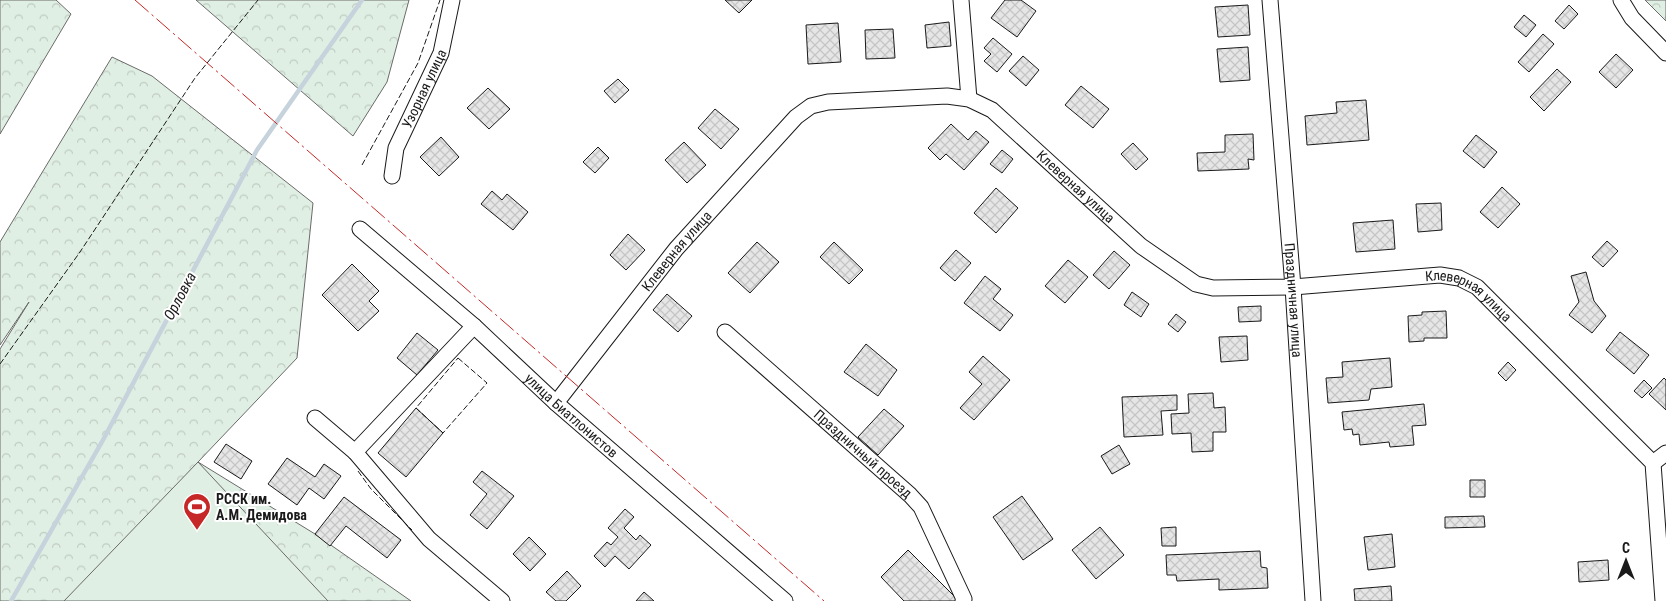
<svg xmlns="http://www.w3.org/2000/svg" width="1666" height="601" viewBox="0 0 1666 601" font-family="'Roboto Condensed',sans-serif">
  <style>
    .forest { fill: url(#forest-crowns); stroke: #6a6a6a }
    .garden { fill: #e0efe3; stroke: #6a6a6a }
    .lines { fill: none; stroke-linecap: round; stroke-linejoin: round }
    .stream { stroke: #c6d2dc; stroke-width: 4.5 }
    .building { fill: url(#building-cross-hatch); stroke: #1a1a1a }
    .minor-casing { stroke: #1a1a1a; stroke-width: 17 }
    .minor { stroke: #fff; stroke-width: 15 }
    .fence { stroke: #1a1a1a; stroke-width: 1; stroke-dasharray: 6 2.5; stroke-linecap: butt }
    .power { stroke: #c62828; stroke-width: 1; stroke-dasharray: 18 4 2.5 4; stroke-linecap: butt }
    .labels { text-anchor: middle; stroke-width: 4; stroke-linejoin: round; paint-order: stroke }
    .street-label { font-size: 14px; fill: #1a1a1a; stroke: #fff }
    .poi-label { font-size: 14px; font-weight: bold; fill: #1a1a1a; stroke: #fff; text-anchor: start }
    .water-label { font-size: 15px; font-style: italic; fill: #1a1a1a; stroke: #fff }
  </style>
  <defs>
    <pattern id="forest-crowns" width="20" height="18" patternUnits="userSpaceOnUse" patternTransform="scale(1.25)"><rect width="20" height="18" fill="#e0efe3"/><path d="M2 6a3 3 0 1 1 6 0M12 15a3 3 0 1 1 6 0" fill="none" stroke="#c0ccc2"/></pattern>
    <pattern id="building-cross-hatch" width="8" height="8" patternUnits="userSpaceOnUse" patternTransform="scale(1.25)"><rect width="8" height="8" fill="#e6e6e6"/><path d="M0 0l8 8M0 8l8-8" fill="none" stroke="#c5c5c5"/></pattern>
  </defs>
  <rect width="100%" height="100%" fill="#fff"/>
  <path class="forest" d="M0 0H56L71 14 0 134Z
    M196 0H409L387 82 353 136Z
    M1645 0H1666V21Z
    M112 57 152 76 313 203 297 358 198 462 315 534 411 601H0V349L29 302 0 345V242Z"/>
  <path class="garden" d="M198 462 328 601H64Z"/>
  <g class="lines">
    <path class="stream" d="M11 601 103 440 257 150 362 0"/>
  </g>
  <path class="building" d="M725 0H752L739 13Z
    M1005 0H1021L1036 11 1017 37 991 18Z
    M1248 5 1250 35 1218 37 1215 7Z
    M1569 5 1578 14 1564 29 1555 21Z
    M1524 15 1536 25 1526 37 1514 27Z
    M949 22 951 46 927 48 925 25Z
    M838 23 841 62 808 64 806 25Z
    M893 29 895 58 866 59 865 30Z
    M1543 34 1554 44 1529 72 1518 62Z
    M993 38 1012 54 997 72 984 61 991 54 984 48Z
    M1248 47 1250 80 1220 82 1217 49Z
    M1616 54 1633 70 1616 88 1599 72Z
    M1023 56 1039 70 1026 86 1009 71Z
    M1557 69 1571 82 1544 111 1530 97Z
    M618 79 629 90 615 103 604 91Z
    M1081 86 1109 109 1093 128 1065 105Z
    M488 88 510 109 489 129 467 108Z
    M1366 100 1369 140 1307 145 1305 116 1337 113 1336 102Z
    M715 109 739 129 721 149 698 128Z
    M951 124 968 140 976 131 989 142 964 170 946 154 940 160 928 148Z
    M1253 134 1254 160 1248 159 1249 169 1198 171 1197 153 1225 152V135Z
    M1476 135 1497 152 1484 168 1463 151Z
    M441 137 459 157 439 176 420 157Z
    M684 142 706 165 687 183 665 160Z
    M1133 143 1148 159 1136 170 1121 154Z
    M598 147 609 158 595 173 583 162Z
    M1002 150 1013 159 1002 173 990 164Z
    M1502 187 1520 204 1498 228 1480 212Z
    M996 188 1018 208 996 233 974 213Z
    M492 191 502 200 507 194 528 212 513 230 481 204Z
    M1441 203 1442 230 1418 232 1416 204Z
    M1393 220 1395 249 1356 252 1353 223Z
    M628 234 645 250 626 270 610 255Z
    M1607 241 1618 251 1603 267 1592 257Z
    M757 242 779 262 750 293 728 273Z
    M834 242 863 270 849 284 820 257Z
    M956 250 971 263 955 281 940 268Z
    M1114 251 1130 265 1109 289 1093 275Z
    M1068 260 1088 277 1065 303 1045 286Z
    M352 264 379 291 369 301 379 311 358 331 322 295Z
    M1586 272 1594 301 1606 316 1592 333 1569 315 1579 302 1571 276Z
    M985 276 1001 289 993 299 1013 315 1000 331 964 303Z
    M1132 292 1149 304 1141 317 1124 305Z
    M667 294 692 316 678 332 653 310Z
    M1261 306V321L1239 322 1238 307Z
    M1446 311 1447 338H1424V341L1409 342 1408 316 1422 315V312Z
    M1176 314 1186 322 1178 332 1168 324Z
    M1620 332 1649 355 1634 374 1606 350Z
    M417 333 438 350 417 375 397 358Z
    M1247 336 1248 360 1221 362 1219 337Z
    M866 344 897 370 878 396 844 372Z
    M983 356 1010 380 974 420 960 408 982 384 969 372Z
    M1390 358 1392 387 1371 389 1369 400 1328 403 1326 378 1343 377 1342 362Z
    M1508 362 1516 370 1506 381 1498 373Z
    M1664 378 1666 380V410L1649 394Z
    M1644 380 1652 388 1642 398 1634 391Z
    M1213 393 1214 408 1225 407 1226 432H1213V451L1192 452 1191 433 1172 434 1171 414 1189 413 1188 394Z
    M1177 395V410L1161 411 1163 435 1124 437 1122 397Z
    M1424 404 1426 425 1412 426 1414 445 1390 447 1389 442 1360 445 1359 434 1353 435 1352 429 1344 430 1342 412Z
    M416 408 443 433 406 477 378 453Z
    M884 409 904 426 878 455 858 437Z
    M226 444 252 461 241 479 214 462Z
    M1119 445 1130 464 1112 474 1101 456Z
    M287 458 315 477 324 464 341 476 324 499 309 488 297 505 268 484Z
    M482 471 514 496 487 529 470 515 487 494 473 482Z
    M1470 480H1485V497H1470Z
    M1022 496 1053 539 1023 560 993 517Z
    M344 497 401 540 387 558 346 526 330 546 315 534Z
    M625 509 634 517 624 528 636 540 640 535 651 545 629 569 615 556 605 567 594 556 607 542 611 545 618 537 608 528Z
    M1484 516 1485 527 1445 528V517Z
    M1100 527 1124 555 1096 579 1072 550Z
    M1176 527V546H1162L1161 528Z
    M1392 534 1395 567 1368 570 1364 537Z
    M529 537 546 554 530 571 513 554Z
    M908 550 959 601H904L881 577Z
    M1260 551 1261 567 1267 568 1268 588 1219 590V579L1177 581 1176 575H1167L1166 555Z
    M1608 560 1609 580 1579 582 1578 562Z
    M567 571 581 586 566 601H556L546 592Z
    M1391 586 1392 601H1355L1354 589Z
    M644 592 654 601H636Z"/>
  <g class="lines">
    <defs>
      <g id="minor">
        <path d="M961 0 969 99"/>
        <path id="s1" d="M1270 0 1293 287 1313 601"/>
        <path d="M1621 0 1632 18 1666 53"/>
        <path id="s2" d="M392 176 396 148 441 53 452 0"/>
        <path id="s3" d="M360 229 474 326 556 403 785 601"/>
        <path id="s4" d="M725 332 910 495 921 507 964 599 963 601"/>
        <path id="s5" d="M556 403 676 249 796 117 811 106 828 102 947 96 969 99 992 110 1141 246 1196 284 1213 288 1293 287 1440 275 1459 278 1477 287 1653 463 1663 601"/>
        <path d="M315 418 355 452 429 539 502 601"/>
        <path d="M355 452 474 326"/>
        <path d="M1653 463 1666 453"/>
      </g>
    </defs>
    <use href="#minor" class="minor-casing"/>
    <use href="#minor" class="minor"/>
    <path class="fence" d="M362 165 418 63 440 0
      M458 358 487 383 443 433 416 408Z
      M0 364 80 252 195 78 258 0
      M358 471 371 489 412 530"/>
    <path class="power" d="M135 0 824 601"/>
  </g>
  <defs>
    <symbol id="stadium-pin" viewBox="-11 -11 22 30"><path d="M0 17L-7.5 6A9.5 9.5 0 1 1 7.5 6Z" fill="#c62828" stroke="#fff"/><path d="M0-5a6.5 5 0 1 0 0 10a6.5 5 0 1 0 0-10ZM-3.5-1.8h7v3.6h-7Z" fill="#fff"/></symbol>
  </defs>
  <g fill-rule="evenodd">
    <use href="#stadium-pin" x="181" y="491" width="32" height="43"/>
  </g>
  <g class="labels">
    <g class="street-label">
      <text dy="5" stroke="none"><textPath href="#s2" startOffset="94">Узорная улица</textPath></text>
      <text dy="5" stroke="none"><textPath href="#s5" startOffset="690">Клеверная улица</textPath></text>
      <text dy="5" stroke="none"><textPath href="#s5" startOffset="194">Клеверная улица</textPath></text>
      <text dy="5" stroke="none"><textPath href="#s1" startOffset="301">Праздничная улица</textPath></text>
      <text dy="5" stroke="none"><textPath href="#s5" startOffset="1125">Клеверная улица</textPath></text>
      <text dy="5" stroke="none"><textPath href="#s3" startOffset="282">улица Биатлонистов</textPath></text>
      <text dy="5" stroke="none"><textPath href="#s4" startOffset="184">Праздничный проезд</textPath></text>
    </g>
    <g class="poi-label">
      <text x="216" y="504">РССК им.<tspan x="216" dy="16">А.М. Демидова</tspan></text>
    </g>
    <g class="water-label">
      <text transform="translate(180 296) rotate(-62)" y="5">Орловка</text>
    </g>
  </g>
  <g transform="translate(1626 561)" stroke="#ffffff" stroke-width="4" paint-order="stroke">
  <path d="M0-4L9 19L0 12L-9 19Z" fill="#1a1a1a"/>
  <text y="-8" font-size="14" font-weight="bold" text-anchor="middle" fill="#1a1a1a">С</text>
  </g>
</svg>
